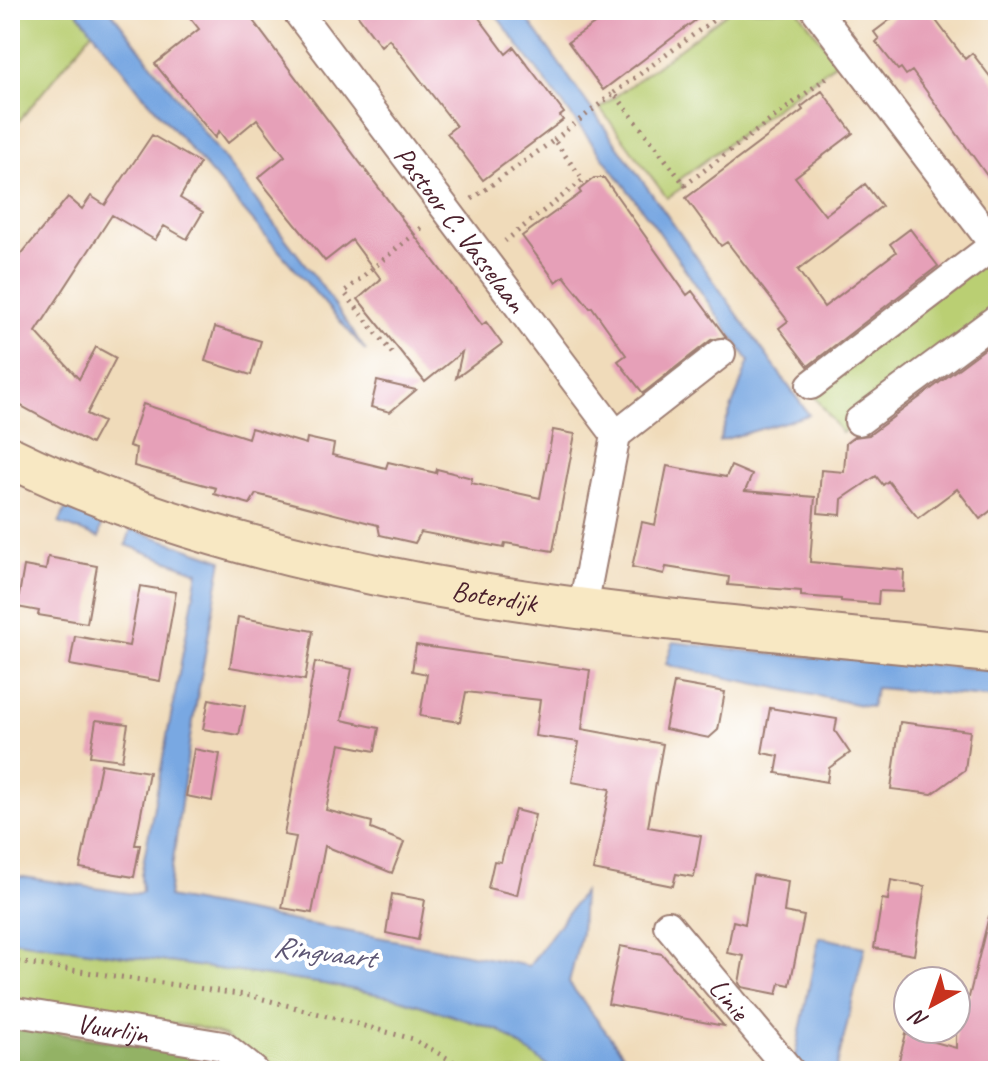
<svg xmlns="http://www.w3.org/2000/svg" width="1008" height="1081" viewBox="0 0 1008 1081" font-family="Caveat,sans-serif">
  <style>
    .green { fill: #bacf73; stroke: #82774f; stroke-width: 2 }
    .forest { fill: #93b265; stroke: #6e6848; stroke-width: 2 }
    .water { fill: #79a8e2; stroke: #626486; stroke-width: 2 }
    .building { fill: #e6a0b8 }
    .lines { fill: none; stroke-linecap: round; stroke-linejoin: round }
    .street-casing { stroke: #9d7d72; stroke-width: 32 }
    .secondary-casing { stroke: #9d7d72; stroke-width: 44 }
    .path { stroke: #9d7d72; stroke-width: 5; stroke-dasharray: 2 6; stroke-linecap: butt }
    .street { stroke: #fff; stroke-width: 28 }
    .secondary { stroke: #f8e8c3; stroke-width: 40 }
    .labels { text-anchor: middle; stroke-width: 8; stroke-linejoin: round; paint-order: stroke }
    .street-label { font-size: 28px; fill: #4a1f2b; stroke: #fff }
    .water-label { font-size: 30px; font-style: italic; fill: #5d5674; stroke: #fff }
  </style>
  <rect width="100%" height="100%" fill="#fff"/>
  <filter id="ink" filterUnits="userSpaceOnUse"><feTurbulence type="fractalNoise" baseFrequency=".0125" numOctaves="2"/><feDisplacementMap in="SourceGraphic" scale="16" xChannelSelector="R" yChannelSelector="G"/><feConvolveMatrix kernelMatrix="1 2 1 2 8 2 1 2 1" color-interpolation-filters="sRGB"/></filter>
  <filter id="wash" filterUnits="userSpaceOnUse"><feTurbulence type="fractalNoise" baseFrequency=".006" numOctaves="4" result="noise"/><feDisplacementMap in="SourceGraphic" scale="32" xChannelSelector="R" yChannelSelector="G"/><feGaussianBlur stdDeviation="1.8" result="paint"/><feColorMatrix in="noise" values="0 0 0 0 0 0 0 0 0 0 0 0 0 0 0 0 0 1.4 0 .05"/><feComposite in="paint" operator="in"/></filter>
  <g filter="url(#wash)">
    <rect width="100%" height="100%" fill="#f0dbba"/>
    <path class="green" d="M10 10H76L93 31 10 132Z
      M731 10H798L837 62 679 180 683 187 667 198 600 108Z
      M984 260 998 279V306L842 433 804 382Z
      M10 940 324 984 397 998 500 1031 555 1071H273L224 1036 197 1027 10 1002Z"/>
    <path class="forest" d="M10 1026 217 1058 235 1071H10Z"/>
    <path class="water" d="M76 10H110L321 285 366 351 139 90Z
      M492 10H521L809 415 719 441 749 361 657 229Z
      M66 508 102 521 99 538 59 523Z
      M131 529 222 560 190 738 168 897 529 966 583 892 581 933 569 983 636 1071H555L500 1031 397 998 324 984 10 940V875L134 894 142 892 141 875 198 572 126 545Z
      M673 642 777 655 904 662 998 671V698L876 688 871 707 675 667 666 664Z
      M819 937 865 947 836 1071H792Z"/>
    <g id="blocks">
      <path class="building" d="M184 10H245L482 325 486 322 502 344 456 378 462 352 425 382 358 299 381 279 352 240 325 261 258 178 285 156 257 119 228 143 219 131 215 138 155 64 199 29Z
        M354 10H473L506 54 514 47 564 113 560 116 563 120 483 180 447 133 456 126 389 39 381 46Z
        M615 10H709L603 90 568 42Z
        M903 10H928L965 59 972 53 998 87V191L912 71 906 75 901 68 898 70 876 42 879 39 874 32Z
        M822 91 853 133 795 177 825 215 865 184 882 206 798 270 824 307 896 252 890 244 910 229 938 266 808 366 779 328 788 321 727 242 721 246 686 198 803 110 801 107Z
        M152 135 200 163 180 198 203 212 187 239 164 226 155 240 112 215 36 332 79 379 96 347 116 358 87 414 103 422 91 444 10 400V268L68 197 82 209 91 196 105 205Z
        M594 178H604L687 295 692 291 726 337 711 340 643 393 618 361 626 355 592 307 590 308 564 276 556 282 522 236 581 193 579 190Z
        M215 327 261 341 251 375 205 361Z
        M998 339V505L980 519 957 489 918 518 888 481 883 485 876 476 842 499 841 515 818 513 821 470 844 472 846 443 854 437 869 435Z
        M377 381 416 390 390 412 371 407Z
        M143 404 248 438 251 428 306 444 307 438 334 444 332 455 386 468 388 462 436 473 437 469 472 478 471 483 540 498 553 430 575 434 553 551 505 543 504 548 421 532 415 543 380 535 378 525 256 494 250 504 214 494 216 488 134 466 136 448 129 446Z
        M667 466 726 477 731 466 752 475 745 491 815 497 810 562 904 570 903 592 879 591 878 604 841 601V599L801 596V591L728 585 729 577 666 567 664 574 632 567 642 522 655 525Z
        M48 557 97 566 87 623 38 615 39 611 17 607 24 566 46 570Z
        M140 586 176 592 160 681 70 665 75 636 129 646Z
        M238 617 313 631 305 680 230 667Z
        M416 645 590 670 582 729 663 744 648 827 701 836 694 877 676 874 673 886 593 870 610 789 572 782 579 742 535 736 540 700 466 692 460 722 420 716 427 674 412 671Z
        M315 662 352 669 342 720 379 728 375 751 340 744 326 810 372 822 371 829 404 842 392 873 325 846 312 913 282 908 296 837 284 835Z
        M674 683 725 692 718 730 709 738 665 729Z
        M209 699 245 706 239 735 203 729Z
        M770 708 837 719 835 731 850 753 829 768 827 782 776 773 779 756 762 753Z
        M96 720 128 724 122 760 90 756Z
        M900 722 970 731 965 770 932 794 891 789Z
        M194 749 220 754 212 801 186 796Z
        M101 764 149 772 135 845H140L134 877 80 868Z
        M515 810 535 815 517 895 488 888 494 861 501 862Z
        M753 875 788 881 784 912 804 916 790 985 780 983 777 994 742 987 739 983 744 956 727 953 733 921 745 924Z
        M891 880 925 886 914 955 874 948 882 899 888 900Z
        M392 894 425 900 418 940 386 933Z
        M989 916 998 917V1071H896L906 1034 956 1048V994L969 997Z
        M620 946 662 954 724 1026 608 1004Z"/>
    </g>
  </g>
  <g filter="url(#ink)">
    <use href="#blocks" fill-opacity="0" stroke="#9d7d72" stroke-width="2"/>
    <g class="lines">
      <defs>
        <g id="street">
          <path id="s1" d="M296 10 616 435 583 607"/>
          <path d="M816 10 998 250"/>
          <path d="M811 385 994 245"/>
          <path d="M859 421 998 318"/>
          <path d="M616 435 721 353"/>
          <path id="s2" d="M668 925 790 1071"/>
          <path id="s3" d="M10 1011 223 1046 254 1071"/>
        </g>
        <g id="secondary">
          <path id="s4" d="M10 457C304 601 676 618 998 653"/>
        </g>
      </defs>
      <use href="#street" class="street-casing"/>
      <use href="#secondary" class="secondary-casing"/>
      <path class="path" d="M614 93 727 10
        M554 140 614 93 685 185 830 75
        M472 199 554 140 583 180 505 241
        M392 353 344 292 425 225
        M10 961 252 996 413 1039 470 1071"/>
      <use href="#street" class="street"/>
      <use href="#secondary" class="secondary"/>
    </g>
  </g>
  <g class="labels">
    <g class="street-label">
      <text dy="10" stroke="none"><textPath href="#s1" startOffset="274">Pastoor C. Vasselaan</textPath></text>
      <text dy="10" stroke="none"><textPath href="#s4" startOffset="506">Boterdijk</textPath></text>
      <text dy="10" stroke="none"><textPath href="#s2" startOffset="96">Linie</textPath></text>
      <text dy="10" stroke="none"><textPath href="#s3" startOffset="104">Vuurlijn</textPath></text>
    </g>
    <g class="water-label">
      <text transform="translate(324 952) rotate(7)" y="10">Ringvaart</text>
    </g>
  </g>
  <rect width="1008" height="1081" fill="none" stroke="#fff" stroke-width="40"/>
  <g transform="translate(932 1005) rotate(220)"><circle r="38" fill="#ffffff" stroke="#b7a5aa" stroke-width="2"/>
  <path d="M0-6L14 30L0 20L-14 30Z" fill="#c8321e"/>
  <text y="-12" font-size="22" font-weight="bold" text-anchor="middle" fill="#4a1f2b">N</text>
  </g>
</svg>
